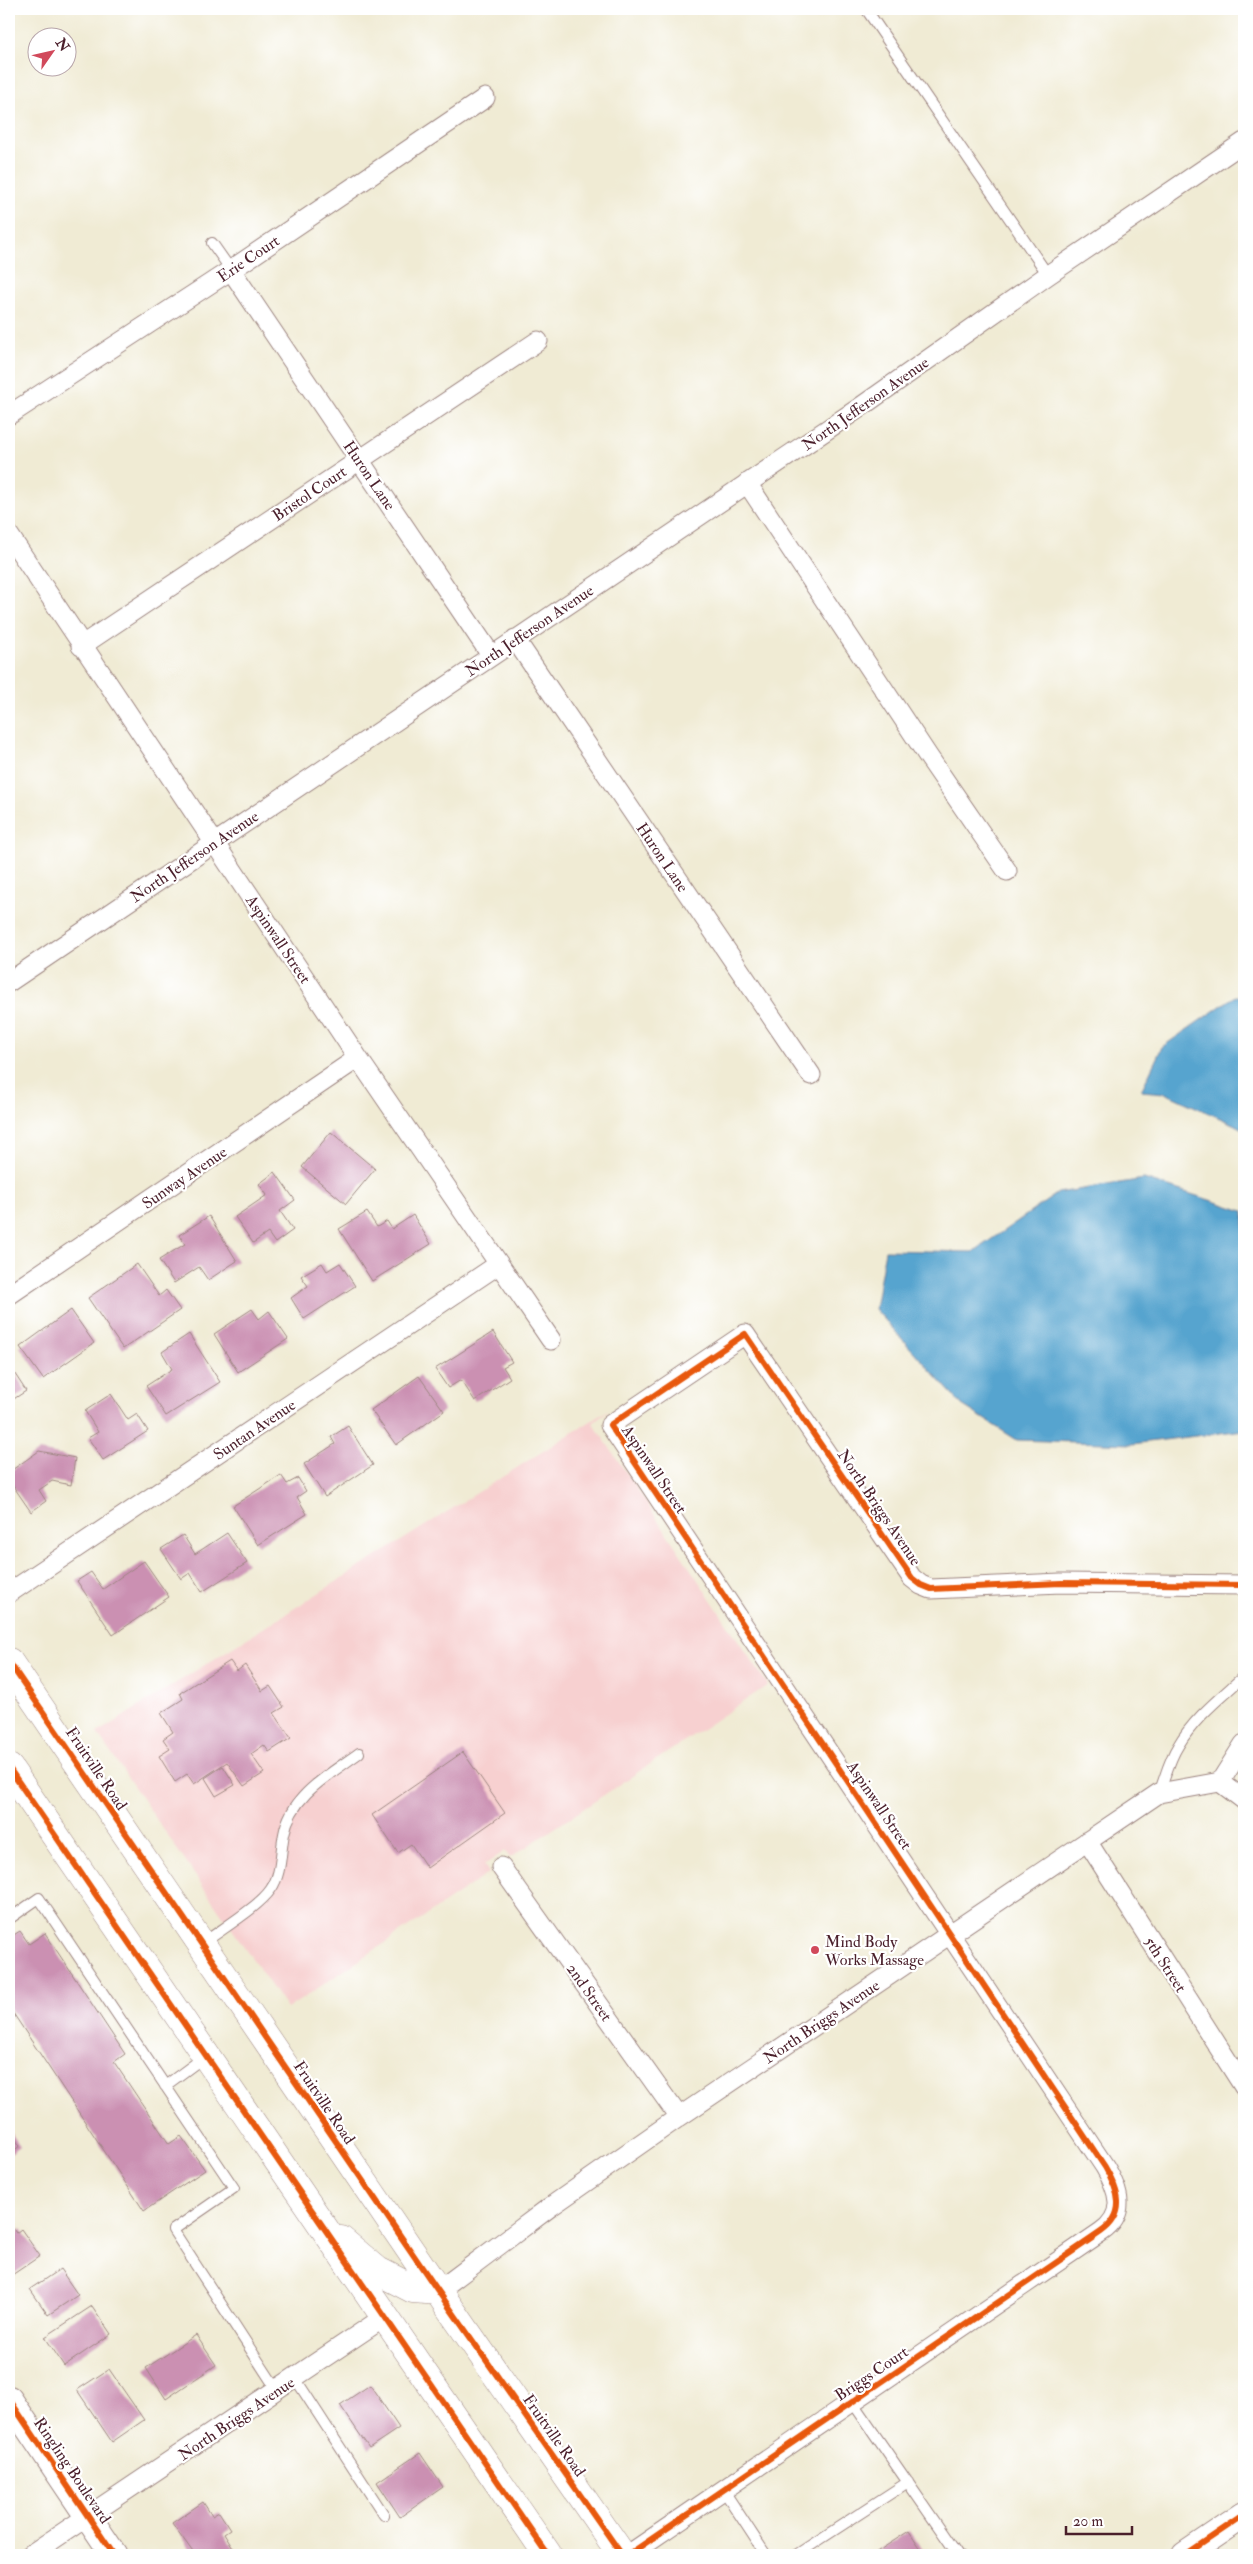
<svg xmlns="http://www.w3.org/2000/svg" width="1253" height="2564" viewBox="0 0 1253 2564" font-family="'IM FELL Double Pica',serif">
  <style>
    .built { fill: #f7d0d0 }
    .water { fill: #56a4cf; stroke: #50627d }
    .building { fill: #cb90b2 }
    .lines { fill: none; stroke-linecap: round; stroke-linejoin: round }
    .lane-casing { stroke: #9d8580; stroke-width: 12 }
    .street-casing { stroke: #9d8580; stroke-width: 21 }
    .secondary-casing { stroke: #9d8580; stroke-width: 28 }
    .primary-casing { stroke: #9d8580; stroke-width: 29 }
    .lane { stroke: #fff; stroke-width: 10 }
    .street { stroke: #fff; stroke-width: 19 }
    .secondary { stroke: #fff; stroke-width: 26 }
    .primary { stroke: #fff; stroke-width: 28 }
    .cycleway-casing { stroke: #fff; stroke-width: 9 }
    .cycleway { stroke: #e8590c; stroke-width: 6 }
    .poi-dot { fill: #d1495b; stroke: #fff; stroke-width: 2 }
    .labels { text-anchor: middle; stroke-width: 4.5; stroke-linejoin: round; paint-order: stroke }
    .street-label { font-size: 16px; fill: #4a1f2b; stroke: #fff }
    .poi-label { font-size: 16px; fill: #4a1f2b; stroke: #fff; text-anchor: start }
  </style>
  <rect width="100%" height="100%" fill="#fff"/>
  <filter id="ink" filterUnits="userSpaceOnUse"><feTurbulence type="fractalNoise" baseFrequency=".02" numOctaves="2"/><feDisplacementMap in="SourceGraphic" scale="10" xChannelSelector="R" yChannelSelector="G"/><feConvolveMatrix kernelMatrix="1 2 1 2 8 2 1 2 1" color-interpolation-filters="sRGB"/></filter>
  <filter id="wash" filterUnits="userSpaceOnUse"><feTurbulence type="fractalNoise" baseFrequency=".0096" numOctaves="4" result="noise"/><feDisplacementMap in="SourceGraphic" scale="20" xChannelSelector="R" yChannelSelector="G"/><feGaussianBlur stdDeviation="1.12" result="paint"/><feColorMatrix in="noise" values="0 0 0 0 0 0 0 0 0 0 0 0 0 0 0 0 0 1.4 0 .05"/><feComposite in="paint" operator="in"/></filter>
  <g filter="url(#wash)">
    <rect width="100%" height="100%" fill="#f0ebd4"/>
    <path class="built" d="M610 1409 593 1423 768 1685 510 1858 505 1851 484 1865 489 1873 287 2009 97 1733Z"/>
    <path class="water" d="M1235 996 1244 997V1129L1165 1093 1141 1091 1162 1047Z
      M1144 1179 1244 1211V1430L1132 1444 1017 1440 962 1405 875 1309 885 1250 973 1252 1058 1193Z"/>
    <g id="blocks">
      <path class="building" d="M331 1132 375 1169 346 1204 302 1167Z
        M275 1172 295 1200 280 1211 293 1230 275 1243 268 1233 253 1243 235 1217 267 1195 259 1184Z
        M367 1212 377 1227 387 1221 392 1229 413 1215 431 1244 372 1281 339 1229Z
        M209 1216 237 1261 208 1280 199 1267 174 1283 159 1260 185 1244 179 1235Z
        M322 1263 327 1271 340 1263 355 1286 304 1319 291 1298 308 1286 301 1276Z
        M137 1264 159 1296 166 1290 180 1310 123 1349 88 1298Z
        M252 1309 259 1319 269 1311 288 1339 238 1372 214 1334Z
        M71 1310 94 1343 43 1379 20 1347Z
        M493 1332 512 1362 503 1367 510 1378 475 1401 461 1380 448 1388 435 1369Z
        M189 1334 220 1382 166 1416 146 1386 172 1369 162 1352Z
        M9 1365 26 1391 9 1402Z
        M419 1376 444 1411 396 1445 371 1410Z
        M111 1394 128 1420 137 1414 148 1431 103 1460 88 1438 98 1432 85 1411Z
        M348 1426 373 1465 325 1497 304 1464 335 1444 331 1437Z
        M39 1451 75 1458 71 1485 52 1481 39 1490 46 1501 31 1512 9 1480V1472Z
        M281 1475 287 1484 298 1478 306 1491 297 1497 307 1514 258 1545 233 1506Z
        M227 1533 247 1563 202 1592 190 1573 181 1579 161 1549 183 1535 195 1554Z
        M144 1561 169 1597 113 1635 77 1581 91 1572 103 1589Z
        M230 1661 237 1671 245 1665 262 1691 270 1686 284 1707 274 1713 291 1738 269 1752 264 1745 251 1754 264 1773 244 1786 227 1762 194 1784 187 1774 175 1782 159 1756 170 1749 163 1739 173 1732 161 1713 183 1699 180 1693Z
        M463 1752 505 1813 427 1868 411 1844 398 1853 372 1815Z
        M223 1766 235 1785 216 1796 205 1778Z
        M20 1931 29 1944 45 1933 125 2054 114 2062 169 2144 181 2136 205 2170 144 2211 9 2007V1938Z
        M9 2130 20 2146 9 2154Z
        M9 2223 16 2233 21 2229 40 2256 9 2277Z
        M60 2269 78 2295 48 2315 30 2289Z
        M92 2306 111 2334 64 2366 45 2337Z
        M196 2335 216 2365 166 2399 146 2368Z
        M109 2369 144 2420 112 2442 77 2390Z
        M370 2385 399 2428 369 2448 340 2405Z
        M420 2453 443 2487 400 2517 377 2482Z
        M203 2502 212 2516 219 2512 230 2529 224 2533 234 2549 225 2555H195L172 2523Z
        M909 2531 925 2555H872Z"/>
    </g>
  </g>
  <g filter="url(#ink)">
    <use href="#blocks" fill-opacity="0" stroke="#9d8580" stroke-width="1"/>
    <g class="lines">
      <defs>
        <path id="lane" d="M866 9 1048 275
          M212 243 231 270
          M1159 1793C1165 1778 1169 1760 1178 1746 1194 1718 1220 1698 1244 1676
          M9 1919 39 1898 234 2188 173 2230 277 2390
          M202 1944C220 1930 259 1907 271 1889 282 1873 280 1854 284 1834 291 1795 329 1775 359 1753
          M165 2086 204 2057
          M295 2378 384 2515
          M853 2403 958 2555
          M724 2491 766 2555
          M796 2555 908 2482"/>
        <path id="street" d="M231 270 491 655
          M9 415 231 270 485 98
          M747 483 928 756 1007 871
          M9 535 358 1058 551 1340
          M515 639 811 1075
          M81 646 538 341
          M9 982 862 406 1048 275 1244 142
          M9 1295 358 1058
          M9 1593 499 1264
          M1220 1782 1244 1800
          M1087 1841 1244 2087
          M501 1867 679 2117
          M438 2291 550 2207 679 2117 1159 1793 1220 1782 1244 1744
          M30 2555 383 2318
          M628 2555 1101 2232C1127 2214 1119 2191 1105 2167L610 1425 745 1334 912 1578 921 1585 931 1589 1061 1583 1244 1585"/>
        <path id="secondary" d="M9 2399 114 2555
          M1185 2555 1244 2515"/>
        <path id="primary" d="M9 1662 438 2291 622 2555
          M9 1768 548 2555
          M341 2240 378 2271 413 2289 438 2291"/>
      </defs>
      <use href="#lane" class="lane-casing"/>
      <use href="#street" class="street-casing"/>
      <use href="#secondary" class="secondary-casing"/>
      <use href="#primary" class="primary-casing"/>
      <use href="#lane" class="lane"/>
      <use href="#street" class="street"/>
      <use href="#secondary" class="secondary"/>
      <use href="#primary" class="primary"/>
      <defs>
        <path id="cycleway" d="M9 1662 438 2291 622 2555
          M9 1768 548 2555
          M9 2399 114 2555
          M628 2555 1101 2232C1127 2214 1119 2191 1105 2167L610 1425 745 1334 912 1578 921 1585 931 1589 1061 1583 1244 1585
          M1185 2555 1244 2515"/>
      </defs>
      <use href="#cycleway" class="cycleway-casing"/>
      <use href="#cycleway" class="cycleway"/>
    </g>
  </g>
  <circle class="poi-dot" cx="815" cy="1950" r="5"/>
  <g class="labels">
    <g class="street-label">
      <text transform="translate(248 258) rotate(-34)" y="6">Erie Court</text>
      <text transform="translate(865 403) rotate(-35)" y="6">North Jefferson Avenue</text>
      <text transform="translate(370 475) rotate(56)" y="6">Huron Lane</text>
      <text transform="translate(309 493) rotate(-34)" y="6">Bristol Court</text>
      <text transform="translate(529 630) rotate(-34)" y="6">North Jefferson Avenue</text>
      <text transform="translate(194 856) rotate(-34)" y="6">North Jefferson Avenue</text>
      <text transform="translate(663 857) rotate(56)" y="6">Huron Lane</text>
      <text transform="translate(279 939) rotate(56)" y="6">Aspinwall Street</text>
      <text transform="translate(184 1177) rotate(-34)" y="6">Sunway Avenue</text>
      <text transform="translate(254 1429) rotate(-34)" y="6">Suntan Avenue</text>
      <text transform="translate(655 1469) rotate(56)" y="6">Aspinwall Street</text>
      <text transform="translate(880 1507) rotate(56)" y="6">North Briggs Avenue</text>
      <text transform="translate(97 1768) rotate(56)" y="6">Fruitville Road</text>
      <text transform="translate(880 1805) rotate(56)" y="6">Aspinwall Street</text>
      <text transform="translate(1166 1964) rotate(57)" y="6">5th Street</text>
      <text transform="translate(590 1992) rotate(55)" y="6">2nd Street</text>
      <text transform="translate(821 2021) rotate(-34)" y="6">North Briggs Avenue</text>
      <text transform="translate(325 2102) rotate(56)" y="6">Fruitville Road</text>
      <text transform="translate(871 2373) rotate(-34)" y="6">Briggs Court</text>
      <text transform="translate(236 2418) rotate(-34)" y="6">North Briggs Avenue</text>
      <text transform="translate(555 2435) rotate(55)" y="6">Fruitville Road</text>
      <text transform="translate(73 2470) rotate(56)" y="6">Ringling Boulevard</text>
    </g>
    <g class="poi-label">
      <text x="825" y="1947">Mind Body<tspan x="825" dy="18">Works Massage</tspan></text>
    </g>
  </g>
  <rect width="1253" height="2564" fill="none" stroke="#fff" stroke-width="30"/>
  <g transform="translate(52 52) rotate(56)"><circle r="24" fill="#ffffff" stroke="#b7a5aa"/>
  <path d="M0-4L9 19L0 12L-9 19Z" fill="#d1495b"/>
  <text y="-8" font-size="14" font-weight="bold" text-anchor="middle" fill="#4a1f2b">N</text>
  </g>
  <path d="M1066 2526v8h66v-8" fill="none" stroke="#4a1f2b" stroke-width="2.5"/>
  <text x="1073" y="2526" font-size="15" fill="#4a1f2b" stroke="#ffffff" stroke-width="4" paint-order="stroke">20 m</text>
</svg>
